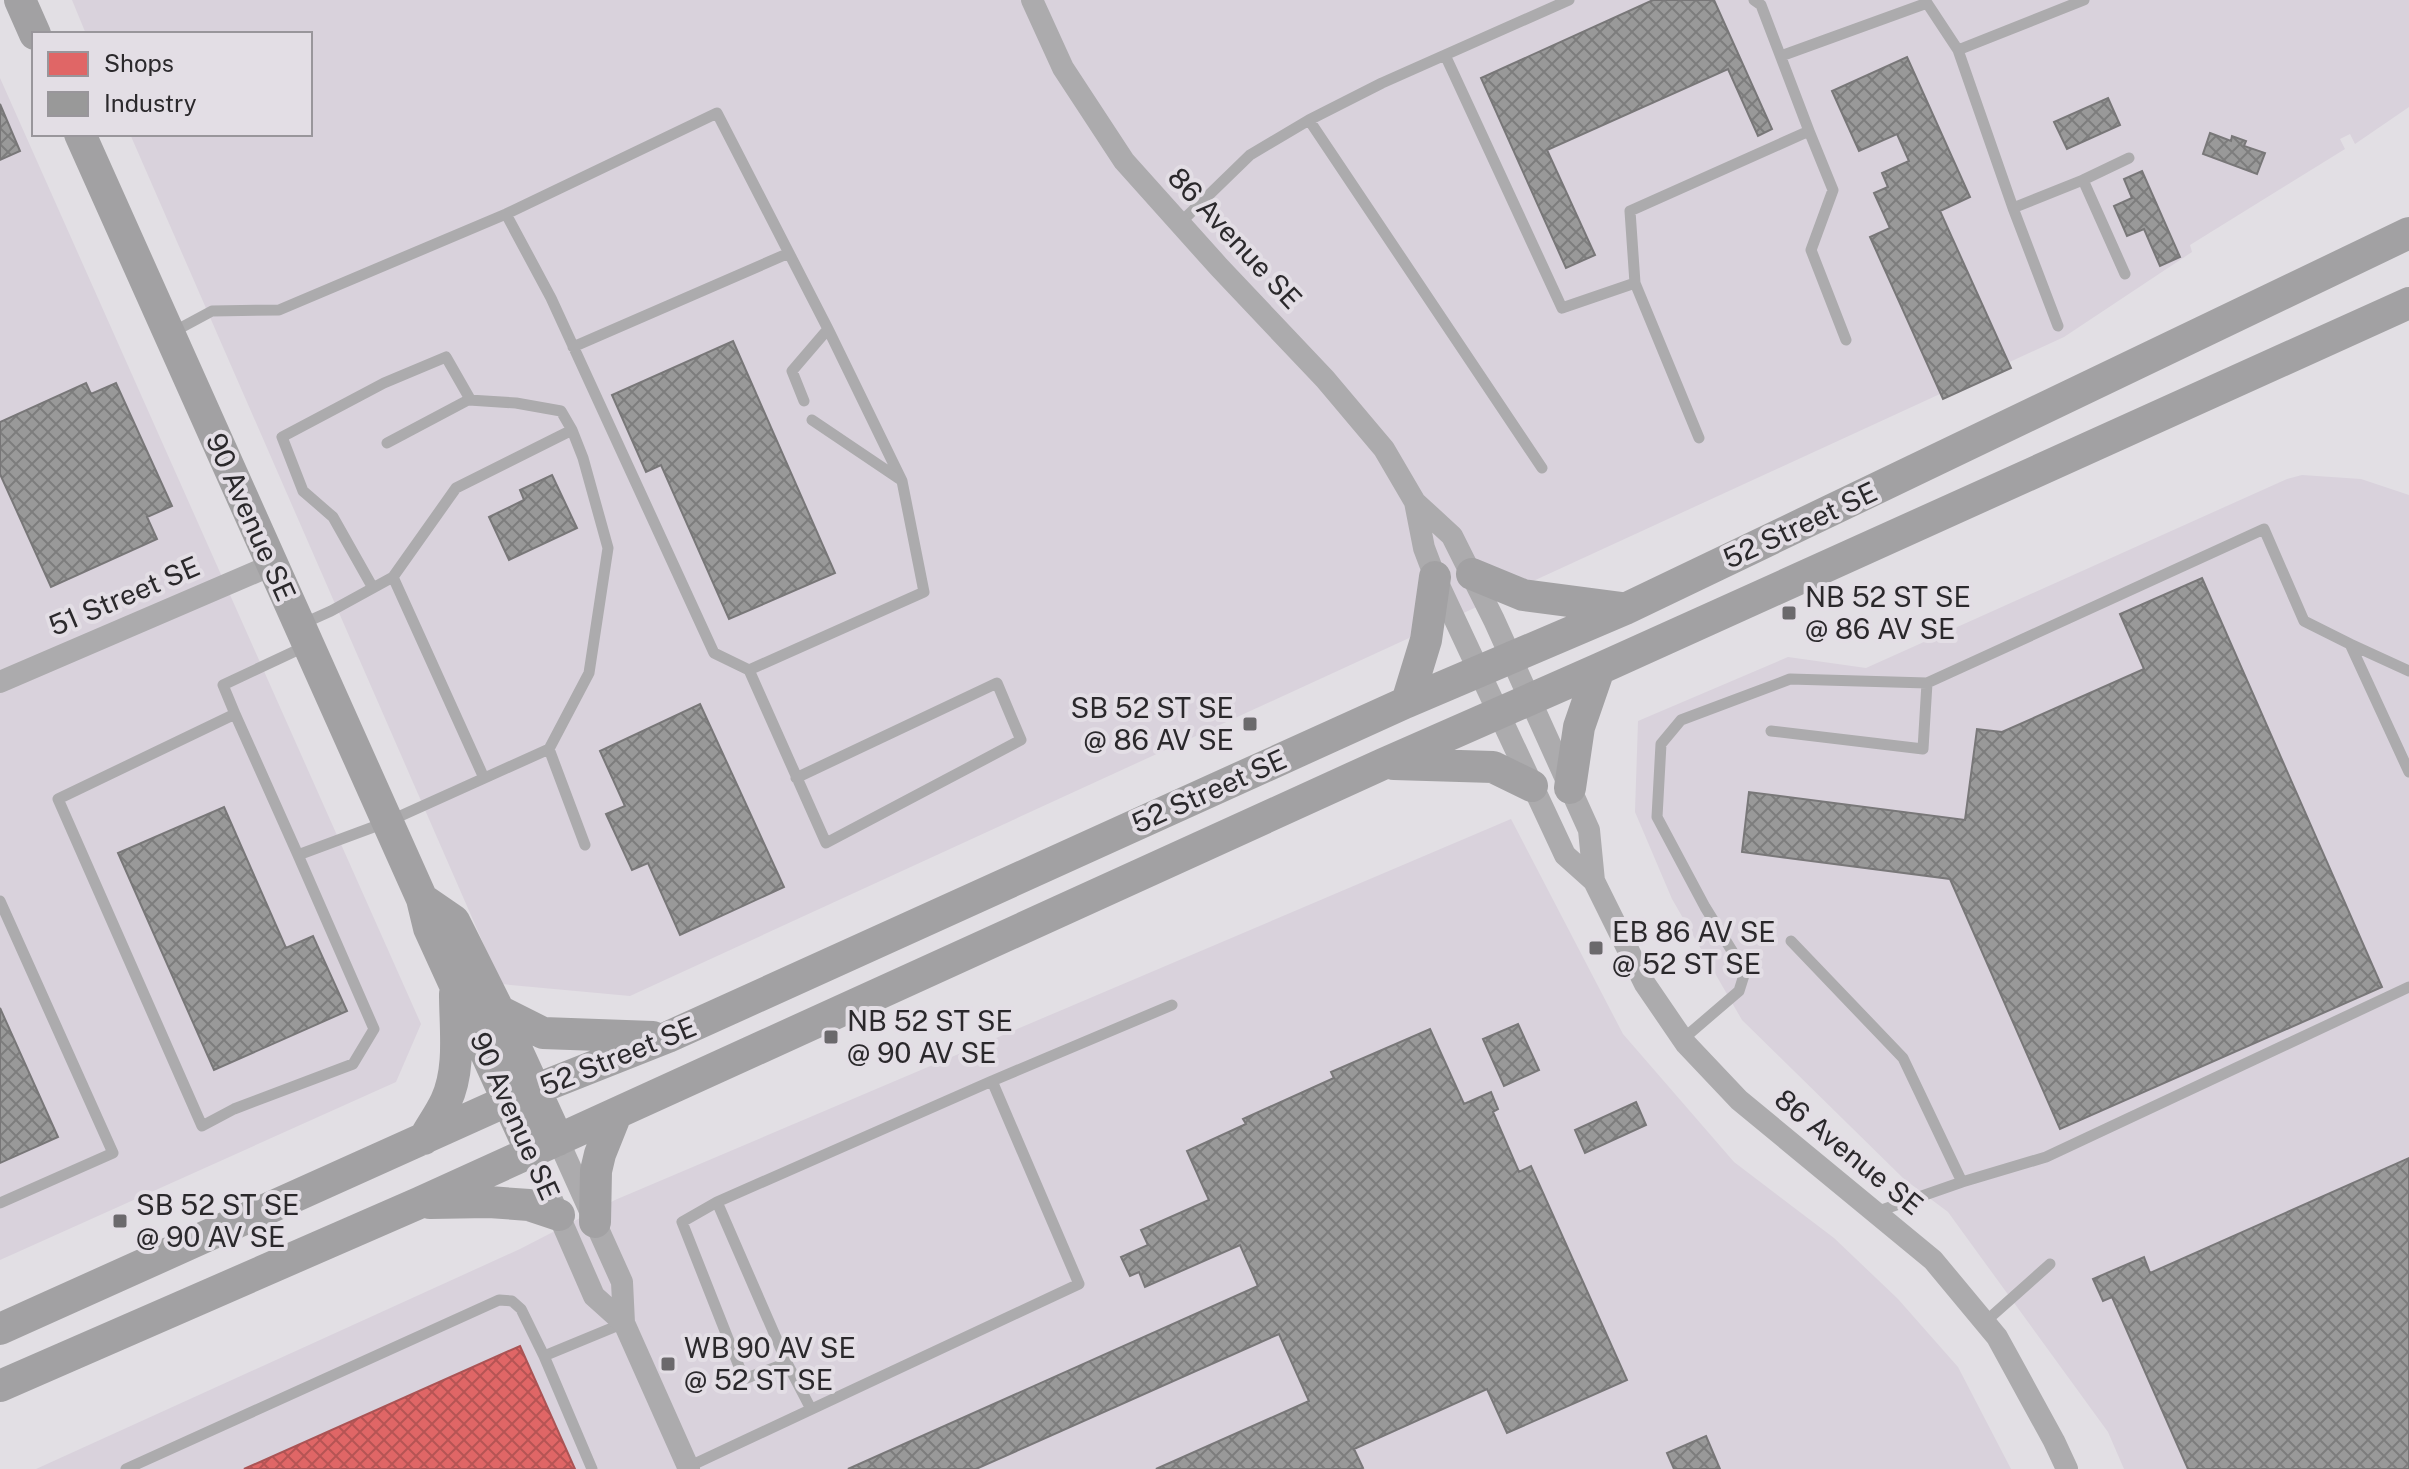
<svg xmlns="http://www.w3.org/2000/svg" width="2409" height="1469" viewBox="0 0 2409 1469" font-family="'Public Sans',sans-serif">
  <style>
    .built { fill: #d9d2dc }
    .shops { fill: url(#shops-cross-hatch); stroke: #aa5455; stroke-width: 2 }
    .industry { fill: url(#industry-cross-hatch); stroke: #787778; stroke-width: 2 }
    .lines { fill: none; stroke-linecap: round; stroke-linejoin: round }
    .lane { stroke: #acabad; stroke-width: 11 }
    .street { stroke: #acabad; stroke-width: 22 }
    .secondary { stroke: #a2a1a3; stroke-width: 32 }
    .poi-dot { fill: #6b696c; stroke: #e3dee5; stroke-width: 3 }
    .labels { text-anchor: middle; stroke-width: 8; stroke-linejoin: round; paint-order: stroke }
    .street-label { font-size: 28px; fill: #2b292c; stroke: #e3dee5 }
    .poi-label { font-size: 28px; fill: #2b292c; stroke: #e3dee5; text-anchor: start }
  </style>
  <defs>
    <pattern id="shops-cross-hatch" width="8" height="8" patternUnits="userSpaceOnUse" patternTransform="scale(2)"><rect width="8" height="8" fill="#e06666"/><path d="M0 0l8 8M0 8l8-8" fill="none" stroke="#b65454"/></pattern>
    <pattern id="industry-cross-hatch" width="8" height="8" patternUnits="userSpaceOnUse" patternTransform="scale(2)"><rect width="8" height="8" fill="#999"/><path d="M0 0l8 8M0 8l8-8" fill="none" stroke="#7d7d7d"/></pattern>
  </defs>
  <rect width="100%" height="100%" fill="#e2dfe4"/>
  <path class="built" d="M72 0H2409V107L2355 144 2350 134 2340 139 2345 149 2190 245 2192 252 2064 337 630 996 501 984 130 134H310V34H86Z
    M0 78 421 1024 396 1082 0 1260Z
    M2302 475 2361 479 2409 495V1469H2124L2108 1432 1948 1212 1904 1179 1742 1020 1672 899 1635 812 1638 721 1788 657 1866 668 2287 479Z
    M1511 819 1623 1034 1734 1162 1834 1238 1898 1299 1958 1367 2011 1469H36L520 1249 615 1200Z"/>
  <path class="shops" d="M520 1346 575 1469H244Z"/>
  <path class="industry" d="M1653 0H1714L1772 129 1758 136 1728 69 1547 150 1595 255 1566 268 1481 78Z
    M1907 57 1970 197 1940 211 2011 368 1943 399 1870 237 1890 228 1874 193 1888 187 1882 173 1909 161 1897 134 1859 151 1832 91Z
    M2108 98 2120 125 2067 149 2054 122Z
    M0 104 20 151 0 160Z
    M2210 133 2231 141 2232 136 2246 141 2244 146 2265 153 2257 174 2203 154Z
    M2142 171 2180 257 2160 266 2144 229 2127 236 2114 206 2132 198 2124 179Z
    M733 341 835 573 729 619 661 465 646 472 612 395Z
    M86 383 91 394 116 383 172 506 147 517 157 539 51 587 0 474V422Z
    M552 475 577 528 509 560 489 517 524 500 520 490Z
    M2202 578 2382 987 2060 1129 1950 879 1742 852 1749 792 1965 820 1977 729 2002 732 2144 669 2120 614Z
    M700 704 784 887 680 935 648 863 632 870 606 814 625 806 600 751Z
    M224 807 286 948 313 936 347 1011 214 1070 118 853Z
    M0 1008 58 1137 0 1163Z
    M1518 1024 1539 1070 1504 1086 1483 1039Z
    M1430 1029 1464 1104 1491 1092 1498 1109 1493 1112 1519 1172 1531 1166 1627 1380 1507 1433 1487 1389 1354 1449 1363 1468 1360 1469H1156L1309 1401 1279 1334 976 1469H848L1258 1286 1240 1245 1145 1287 1139 1272 1130 1276 1121 1257 1148 1245 1141 1230 1209 1200 1187 1151 1246 1124 1243 1119 1334 1078 1331 1072Z
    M1636 1102 1646 1125 1585 1153 1575 1130Z
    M2409 1158V1469H2188L2112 1297 2103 1301 2093 1279 2144 1257 2150 1273Z
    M1706 1436 1720 1469H1674L1667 1453Z"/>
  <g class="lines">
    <path class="lane" d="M1958 50 2084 0
      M1445 55 1562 308 1635 283 1630 211 1809 131 1761 5 1754 0
      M1781 56 1927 3 1958 50 2013 208 2058 326
      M1309 120 1542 468
      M1809 131 1833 190 1811 250 1846 340
      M2083 180 2129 158
      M2013 208 2083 180 2125 274
      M1180 223 1250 155 1309 120 1382 83 1569 0
      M1635 283 1699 438
      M173 332 212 311 279 310 506 214 717 113 828 329 902 481 924 592 749 670 714 653 551 298 506 214
      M573 347 789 253
      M469 400 516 403 561 411 572 430
      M804 401 792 371 828 329
      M812 420 901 480
      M373 588 333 517 303 491 282 437 384 383 446 357 470 399 387 443
      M302 624 331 611 393 577
      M749 670 826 843 1021 740 997 683 796 778
      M2409 671 2350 644 2409 772
      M235 714 223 685 306 646
      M1771 731 1923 749 1927 683
      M549 749 585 845
      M298 855 235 714 58 799 202 1126 234 1109 353 1064 374 1029 298 855 387 822 549 749 589 673 608 548 583 458 572 430 456 488 393 577 484 778
      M0 901 113 1153 0 1203
      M1791 941 1903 1058 1962 1182 1876 1212
      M1683 1039 1739 991 1745 972 1705 907 1657 817 1661 744 1681 720 1790 679 1927 683 2264 529 2304 621 2350 644
      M1962 1182 2046 1157 2409 987
      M717 1202 787 1363
      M1985 1322 2050 1264
      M544 1356 592 1469
      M811 1409 787 1363 744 1379 682 1222 717 1202 992 1081
      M688 1467 1079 1284 992 1081 1172 1005
      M126 1469 499 1300 512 1301 521 1309 544 1356 624 1323"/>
    <path class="street" d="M1032 0 1063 68 1124 161 1219 267 1325 379 1384 449 1415 502 1452 536 1494 620 1589 830 1594 881 1645 984 1686 1044 1739 1100 1933 1260 1997 1337 2054 1441 2067 1469
      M1415 502 1424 548 1435 577 1565 855 1594 881
      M0 682 272 565
      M558 1140 622 1282 624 1323 689 1469
      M531 1152 594 1296 624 1323"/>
    <path class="secondary" d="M20 0 35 34
      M80 134 422 899 429 928 531 1152
      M1472 574 1523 595 1622 608
      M1407 702 1426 640 1435 577
      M1394 764 1493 767 1532 786
      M1570 788 1579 727 1599 669
      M422 899 454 921 499 1011 558 1140
      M499 1011 543 1033 653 1037
      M424 1139C431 1126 440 1114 446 1101 461 1069 455 1028 455 994
      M430 1203 489 1202 529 1205 559 1215
      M595 1222 596 1171 600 1154 616 1114
      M0 1329 509 1100 668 1037 1407 702 1625 609 2409 233
      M0 1386 419 1203 1383 764 1599 669 2409 303"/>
  </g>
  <g class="poi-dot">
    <rect x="1781" y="605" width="16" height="16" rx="4"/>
    <rect x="1242" y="716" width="16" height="16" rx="4"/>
    <rect x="1588" y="940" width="16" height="16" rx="4"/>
    <rect x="823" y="1029" width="16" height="16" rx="4"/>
    <rect x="112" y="1213" width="16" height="16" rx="4"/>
    <rect x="660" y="1356" width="16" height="16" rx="4"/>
  </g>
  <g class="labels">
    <g class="street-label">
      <text transform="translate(1235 238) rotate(47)" y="10">86 Avenue SE</text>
      <text transform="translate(251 517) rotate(66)" y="10">90 Avenue SE</text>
      <text transform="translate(1800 525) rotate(-25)" y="10">52 Street SE</text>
      <text transform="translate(124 596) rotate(-23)" y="10">51 Street SE</text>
      <text transform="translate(1209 791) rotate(-24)" y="10">52 Street SE</text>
      <text transform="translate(618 1056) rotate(-22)" y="10">52 Street SE</text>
      <text transform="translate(515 1116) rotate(66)" y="10">90 Avenue SE</text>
      <text transform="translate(1849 1152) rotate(39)" y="10">86 Avenue SE</text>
    </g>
    <g class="poi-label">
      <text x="1805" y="607">NB 52 ST SE<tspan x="1805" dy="32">@ 86 AV SE</tspan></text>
      <text x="1234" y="718" text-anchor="end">SB 52 ST SE<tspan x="1234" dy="32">@ 86 AV SE</tspan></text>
      <text x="1612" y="942">EB 86 AV SE<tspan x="1612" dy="32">@ 52 ST SE</tspan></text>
      <text x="847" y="1031">NB 52 ST SE<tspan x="847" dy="32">@ 90 AV SE</tspan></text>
      <text x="136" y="1215">SB 52 ST SE<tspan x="136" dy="32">@ 90 AV SE</tspan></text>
      <text x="684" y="1358">WB 90 AV SE<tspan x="684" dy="32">@ 52 ST SE</tspan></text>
    </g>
  </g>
  <rect x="32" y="32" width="280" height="104" fill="#e3dee5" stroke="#99969b" stroke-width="2"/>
  <rect x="48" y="52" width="40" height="24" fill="#e06666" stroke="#99969b" stroke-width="2"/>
  <text x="104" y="72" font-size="24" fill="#2b292c">Shops</text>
  <rect x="48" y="92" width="40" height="24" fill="#999999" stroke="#99969b" stroke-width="2"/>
  <text x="104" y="112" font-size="24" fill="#2b292c">Industry</text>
</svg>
